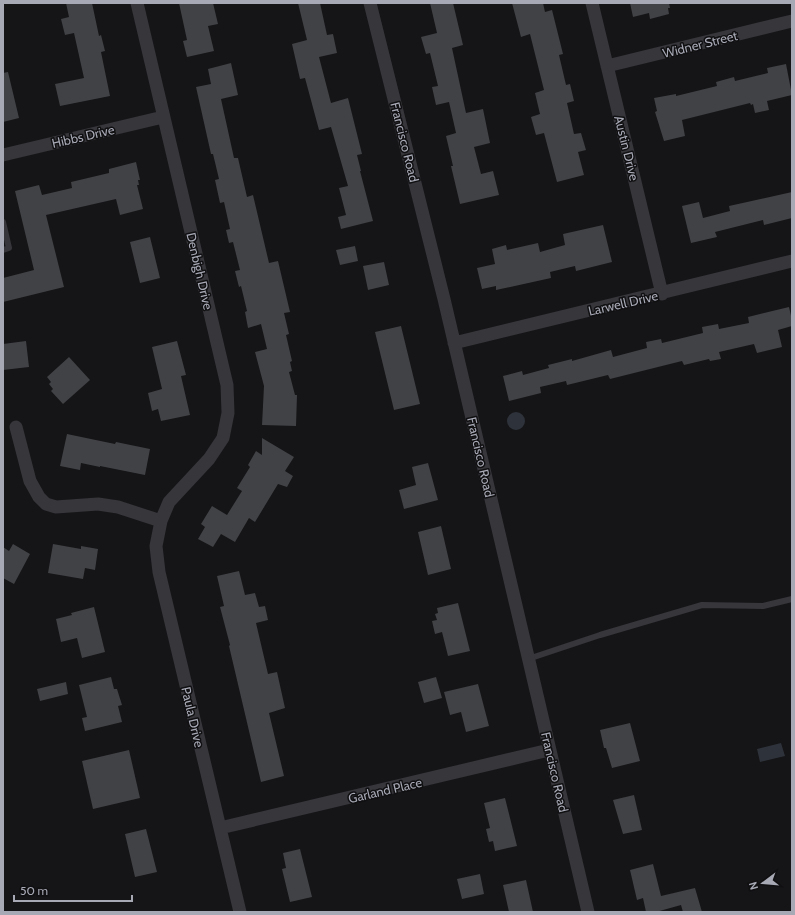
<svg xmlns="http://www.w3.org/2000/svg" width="795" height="915" viewBox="0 0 795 915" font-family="Cabin,sans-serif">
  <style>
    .water { fill: #2e333b }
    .building { fill: #414246 }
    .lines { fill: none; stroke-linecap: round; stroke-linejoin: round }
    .service { stroke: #36363b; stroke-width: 6 }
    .minor { stroke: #36363b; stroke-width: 13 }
    .labels { text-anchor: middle; stroke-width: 3; stroke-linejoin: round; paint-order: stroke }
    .street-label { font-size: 13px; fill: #a7a9b5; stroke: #100f11 }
  </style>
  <rect width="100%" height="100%" fill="#151416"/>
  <path class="water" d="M507 421a9 9 0 1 1 18 0a9 9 0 1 1-18 0Z
    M781 743 785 756 760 762 757 749Z"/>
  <path class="building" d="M66 3H92L99 36 101 35 105 51 101 52 110 96 60 106 55 84 84 78 74 33 65 35 61 19 69 17Z
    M179 3H213L218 24 208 26 214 51 187 57 183 41 187 40Z
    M298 3H320L327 35 333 34 337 53 319 57 331 103 348 98 362 154 357 155 361 171H360L373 221 341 229 338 217 346 215 339 188 348 186 331 127 319 130 305 78 300 79 292 44 307 40Z
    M430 3H453L463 45 452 48 466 113 483 109 490 143 474 147 481 174 493 171 499 195 460 204 451 166H453L446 136 456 133 449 102 436 105 432 87 438 86 430 53 426 54 421 37 437 33Z
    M512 3H543L545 12 552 10 563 54 559 55 566 85 570 84 574 101 567 103 574 134 581 133 586 150 578 152 584 175 557 182 544 133 536 135 531 117 540 114 535 93 544 90 530 34 521 37Z
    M630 3H669L670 8H668L669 14 650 19 649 13 633 17Z
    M231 63 238 95 221 99 234 158H238L247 197 253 195 269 263 278 261 290 312 284 313 289 334 286 335 292 361 290 362 292 371 289 372 295 395H297L296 426 262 425 264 386 255 352 267 349 261 324 248 328 245 312 247 311 241 286 239 287 235 271 240 270 233 242 229 243 226 230 230 229 224 202 220 203 215 180 219 179 213 154H211L196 87 211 84 208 69Z
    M786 64 792 95 767 101 769 110 755 113 753 104 751 105 750 103 682 120 685 136 664 141 655 112 657 111 654 98 676 94V96L717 86 716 82 734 77 735 81 768 73 767 68Z
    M8 72 19 118 3 122V73Z
    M136 162 140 180H138L139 185H137L143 209 120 215 116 199 46 215 64 287 3 302V278L34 270 15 191 39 185 42 195 72 188 71 182 109 173V169Z
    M792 192V218L764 225 763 220 715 232 717 237 691 243 682 206 699 202 703 218 730 211 729 206Z
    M603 225 612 262 576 271 575 266 550 272 551 278 496 290V286L482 289 477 268 495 264 492 249 506 245 507 250 538 243 540 252 565 245 563 234Z
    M150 237 160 278 140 283 130 242Z
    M355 246 358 261 340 265 336 250Z
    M384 262 389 285 368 290 363 266Z
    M789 307 792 320V326L778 330 782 347 757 353 754 344 719 352 721 359 710 361 709 359 684 365 682 361 610 379 608 375 567 385 566 381 540 387 541 393 509 401 503 376 522 371 523 375 549 368 548 365 572 359V361L611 350 613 357 647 348 646 342 661 339 662 343 703 333 702 327 718 324 719 329 749 323 748 317Z
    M401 326 420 404 394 410 375 332Z
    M26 341 29 367 3 370V344Z
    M177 341 186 375 181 376 190 415 161 421 158 409 152 411 148 393 162 389 152 347Z
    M69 357 90 380 63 404 51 391 53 389 49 384 51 382 47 377Z
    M67 434 115 444 116 442 150 449 145 475 100 466V467L81 463 80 470 60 466Z
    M262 438 294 457 285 471 293 476 287 487 278 484 255 522 249 518 235 542 221 534 213 547 198 539 205 527 201 524 212 506 227 515 242 491 237 488 250 467 248 465 256 451 262 455Z
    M428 463 438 500 404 509 399 490 416 485 412 467Z
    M441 526 451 569 428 575 418 532Z
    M13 544 30 554 14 584 3 578V547L9 551Z
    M53 544 81 549V546L98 549 95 570 85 568 83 579 48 573Z
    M239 571 245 595 255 593 259 607 265 606 268 620 256 623 268 674 277 672 285 708 269 713 284 776 261 782 229 646 230 645 220 607 224 606 217 576Z
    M458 603 470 651 448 656 442 632 435 634 432 621 437 620 435 614 438 613 437 608Z
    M94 607 105 652 82 658 77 638 61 642 56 619 72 615 71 613Z
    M111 677 114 689H117L122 705 118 706 122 722 85 731 82 718 87 717 79 685Z
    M436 677 442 698 424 703 418 682Z
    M66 682 68 694 40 701 37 689Z
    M478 684 489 726 466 732 461 712 450 715 444 692Z
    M630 723 640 761 612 768 606 748H604L600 730Z
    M129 750 140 798 93 809 82 761Z
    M634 795 642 830 623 834 613 800Z
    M505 798 517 846 495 851 493 841 489 842 486 829 490 828 484 803Z
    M146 829 157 872 135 877 125 834Z
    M300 849 312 897 290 902 282 869 286 868 283 853Z
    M653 864 661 896 695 888 702 912H683L681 905 656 912H646L643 898 637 900 630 870Z
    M480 874 484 894 462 899 457 879Z
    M526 880 533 912H509L503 885Z"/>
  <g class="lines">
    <path class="service" d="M3 222 9 248 3 250
      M528 659 600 635 702 605 763 606 792 599"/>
    <path class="minor" d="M137 3 227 385 228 413 223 438 209 459 169 502 161 521 156 546 159 572 240 912
      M370 3 444 299 588 912
      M592 3 662 294
      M607 66 792 21
      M3 155 163 117
      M454 343 792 261
      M16 427 30 481 39 497 46 504 56 507 98 504 118 507 161 521
      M220 828 549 750"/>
  </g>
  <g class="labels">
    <g class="street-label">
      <text transform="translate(700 44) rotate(-14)" y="5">Widner Street</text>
      <text transform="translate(83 136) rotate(-13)" y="5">Hibbs Drive</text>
      <text transform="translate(405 142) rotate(76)" y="5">Francisco Road</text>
      <text transform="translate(627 148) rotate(76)" y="5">Austin Drive</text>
      <text transform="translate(200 271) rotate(77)" y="5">Denbigh Drive</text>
      <text transform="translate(623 303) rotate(-13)" y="5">Larwell Drive</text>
      <text transform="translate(481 457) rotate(77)" y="5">Francisco Road</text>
      <text transform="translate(193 717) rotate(77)" y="5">Paula Drive</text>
      <text transform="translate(555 772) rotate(77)" y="5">Francisco Road</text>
      <text transform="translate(385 790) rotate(-13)" y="5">Garland Place</text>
    </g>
  </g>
  <rect width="795" height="915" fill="none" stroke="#a7a9b5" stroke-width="8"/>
  <g transform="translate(763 883) rotate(254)" stroke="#100f11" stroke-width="3" paint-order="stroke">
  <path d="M0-3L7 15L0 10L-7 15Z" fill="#a7a9b5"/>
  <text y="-6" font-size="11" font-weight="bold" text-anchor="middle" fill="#a7a9b5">N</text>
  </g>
  <path d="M14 895v6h118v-6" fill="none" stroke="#a7a9b5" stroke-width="2"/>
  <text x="20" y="895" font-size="12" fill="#a7a9b5" stroke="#100f11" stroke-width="3" paint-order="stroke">50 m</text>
</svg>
